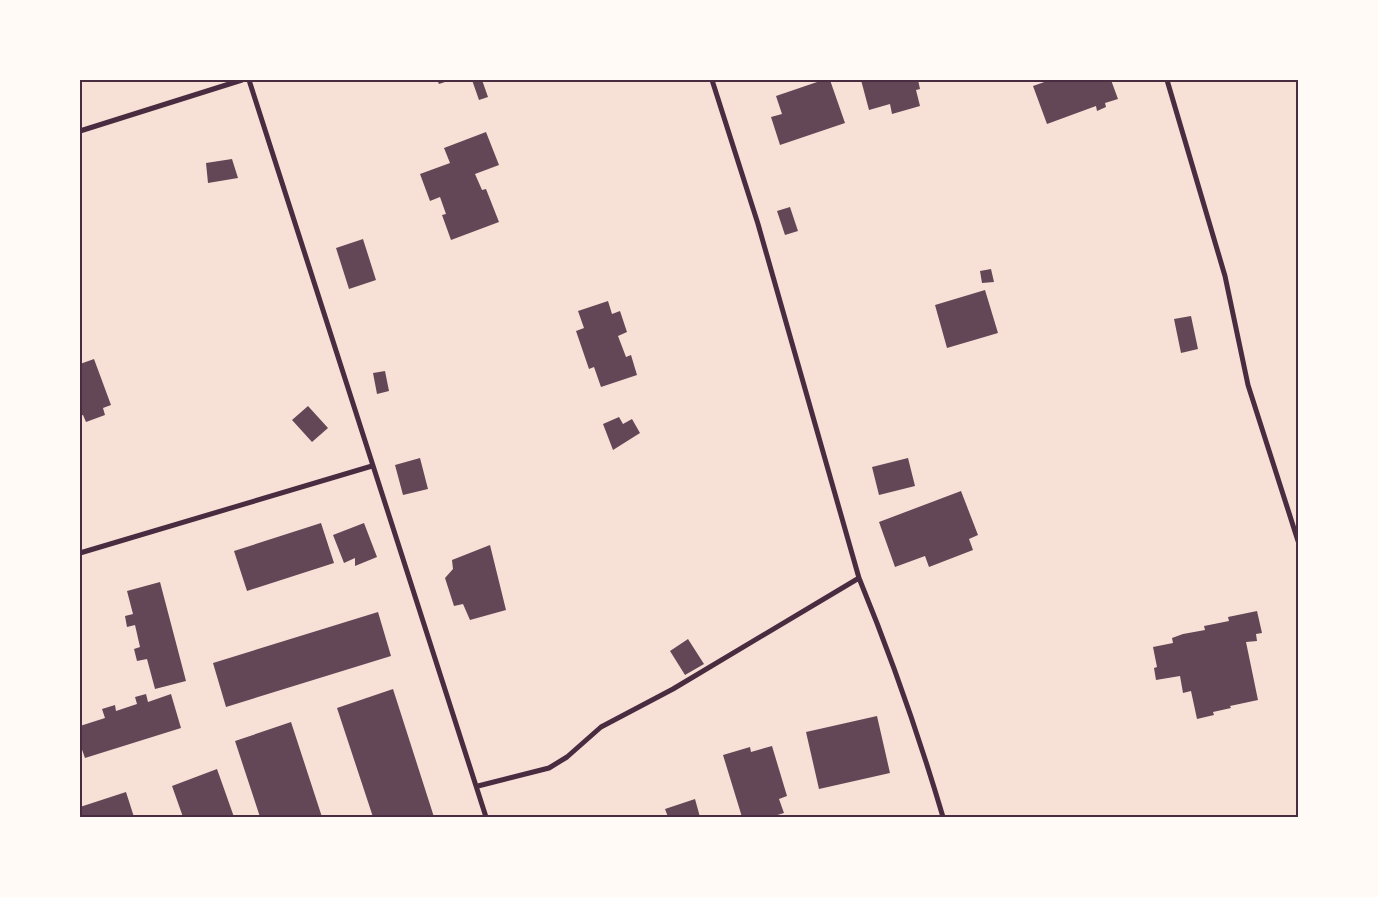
<svg xmlns="http://www.w3.org/2000/svg" width="1378" height="897" viewBox="0 0 1378 897" font-family="'Titillium Web',sans-serif">
  <style>
    .building { fill: #644757 }
    .lines { fill: none; stroke-linecap: round; stroke-linejoin: round }
    .minor { stroke: #4a2c40; stroke-width: 5 }
    .neatline { fill: none; stroke: #4a2c40; stroke-width: 2 }
  </style>
  <rect width="100%" height="100%" fill="#f7e1d7"/>
  <path class="building" d="M437 80H451L439 84Z
    M472 80H482L488 97 479 100Z
    M823 80H830L845 123 780 145 771 117 782 114 776 96Z
    M861 80H918L920 89 916 90 920 106 892 114 890 104 869 110Z
    M1050 80H1111L1118 99 1105 103 1106 107 1097 111 1096 106 1047 124 1033 86Z
    M486 132 499 165 475 174 482 190 486 189 499 222 451 240 442 215 446 214 440 197 430 201 420 174 450 163 444 148Z
    M232 159 238 178 208 183 206 163Z
    M790 207 798 231 785 235 777 211Z
    M363 239 376 280 349 289 336 248Z
    M991 269 994 282 982 283 980 271Z
    M985 290 998 333 947 348 935 305Z
    M608 301 612 314 620 311 627 332 618 336 626 357 631 355 637 375 601 387 594 367 589 369 576 331 584 328 578 311Z
    M1191 316 1198 349 1181 353 1174 319Z
    M94 359 111 405 103 408 105 415 86 422 83 415 80 416V364Z
    M385 371 389 391 377 394 373 373Z
    M308 406 328 428 312 442 292 420Z
    M619 417 623 424 632 419 640 433 613 450 603 424Z
    M420 458 428 489 403 495 395 465Z
    M908 458 915 486 879 495 872 467Z
    M961 491 978 535 969 539 973 550 929 567 925 556 895 567 879 522Z
    M321 523 334 563 247 591 234 551Z
    M364 523 377 557 355 566V558L344 563 333 535Z
    M490 545 506 610 470 620 463 604 454 606 445 578 453 569 452 560Z
    M160 582 186 681 155 689 147 659 137 661 134 649 140 647 135 625 127 627 125 616 133 614 127 591Z
    M1257 611 1262 633 1256 634 1257 641 1246 642 1258 700 1230 706 1231 708 1213 712 1214 715 1197 719 1191 691 1183 693 1180 676 1156 680 1154 668 1157 667 1153 647 1173 643 1172 638 1183 634 1205 630 1204 626 1229 621 1228 617Z
    M378 612 391 656 226 707 213 663Z
    M688 639 704 664 685 675 670 651Z
    M393 689 434 817H373L337 708Z
    M146 694 148 702 171 694 181 728 85 758 80 744V726L105 718 102 709 115 705 116 711 137 704 135 697Z
    M877 716 890 773 819 789 806 732Z
    M291 722 322 817H260L235 741Z
    M772 746 787 796 779 799 784 813 771 817H742L723 755 750 747 751 752Z
    M217 769 234 817H183L172 786Z
    M126 792 134 817H80V807Z
    M695 799 700 817H668L665 809Z"/>
  <g class="lines">
    <path class="minor" d="M249 80 486 817
      M712 80 758 224 859 578C891 656 919 736 943 817
      M1167 80 1225 276 1248 385 1298 541
      M80 131 242 80
      M80 553 372 466
      M478 786 549 768 567 757 601 727 673 689 859 578"/>
  </g>
  <rect width="1378" height="897" fill="none" stroke="#fffaf5" stroke-width="162"/>
  <rect x="81" y="81" width="1216" height="735" class="neatline"/>
</svg>
